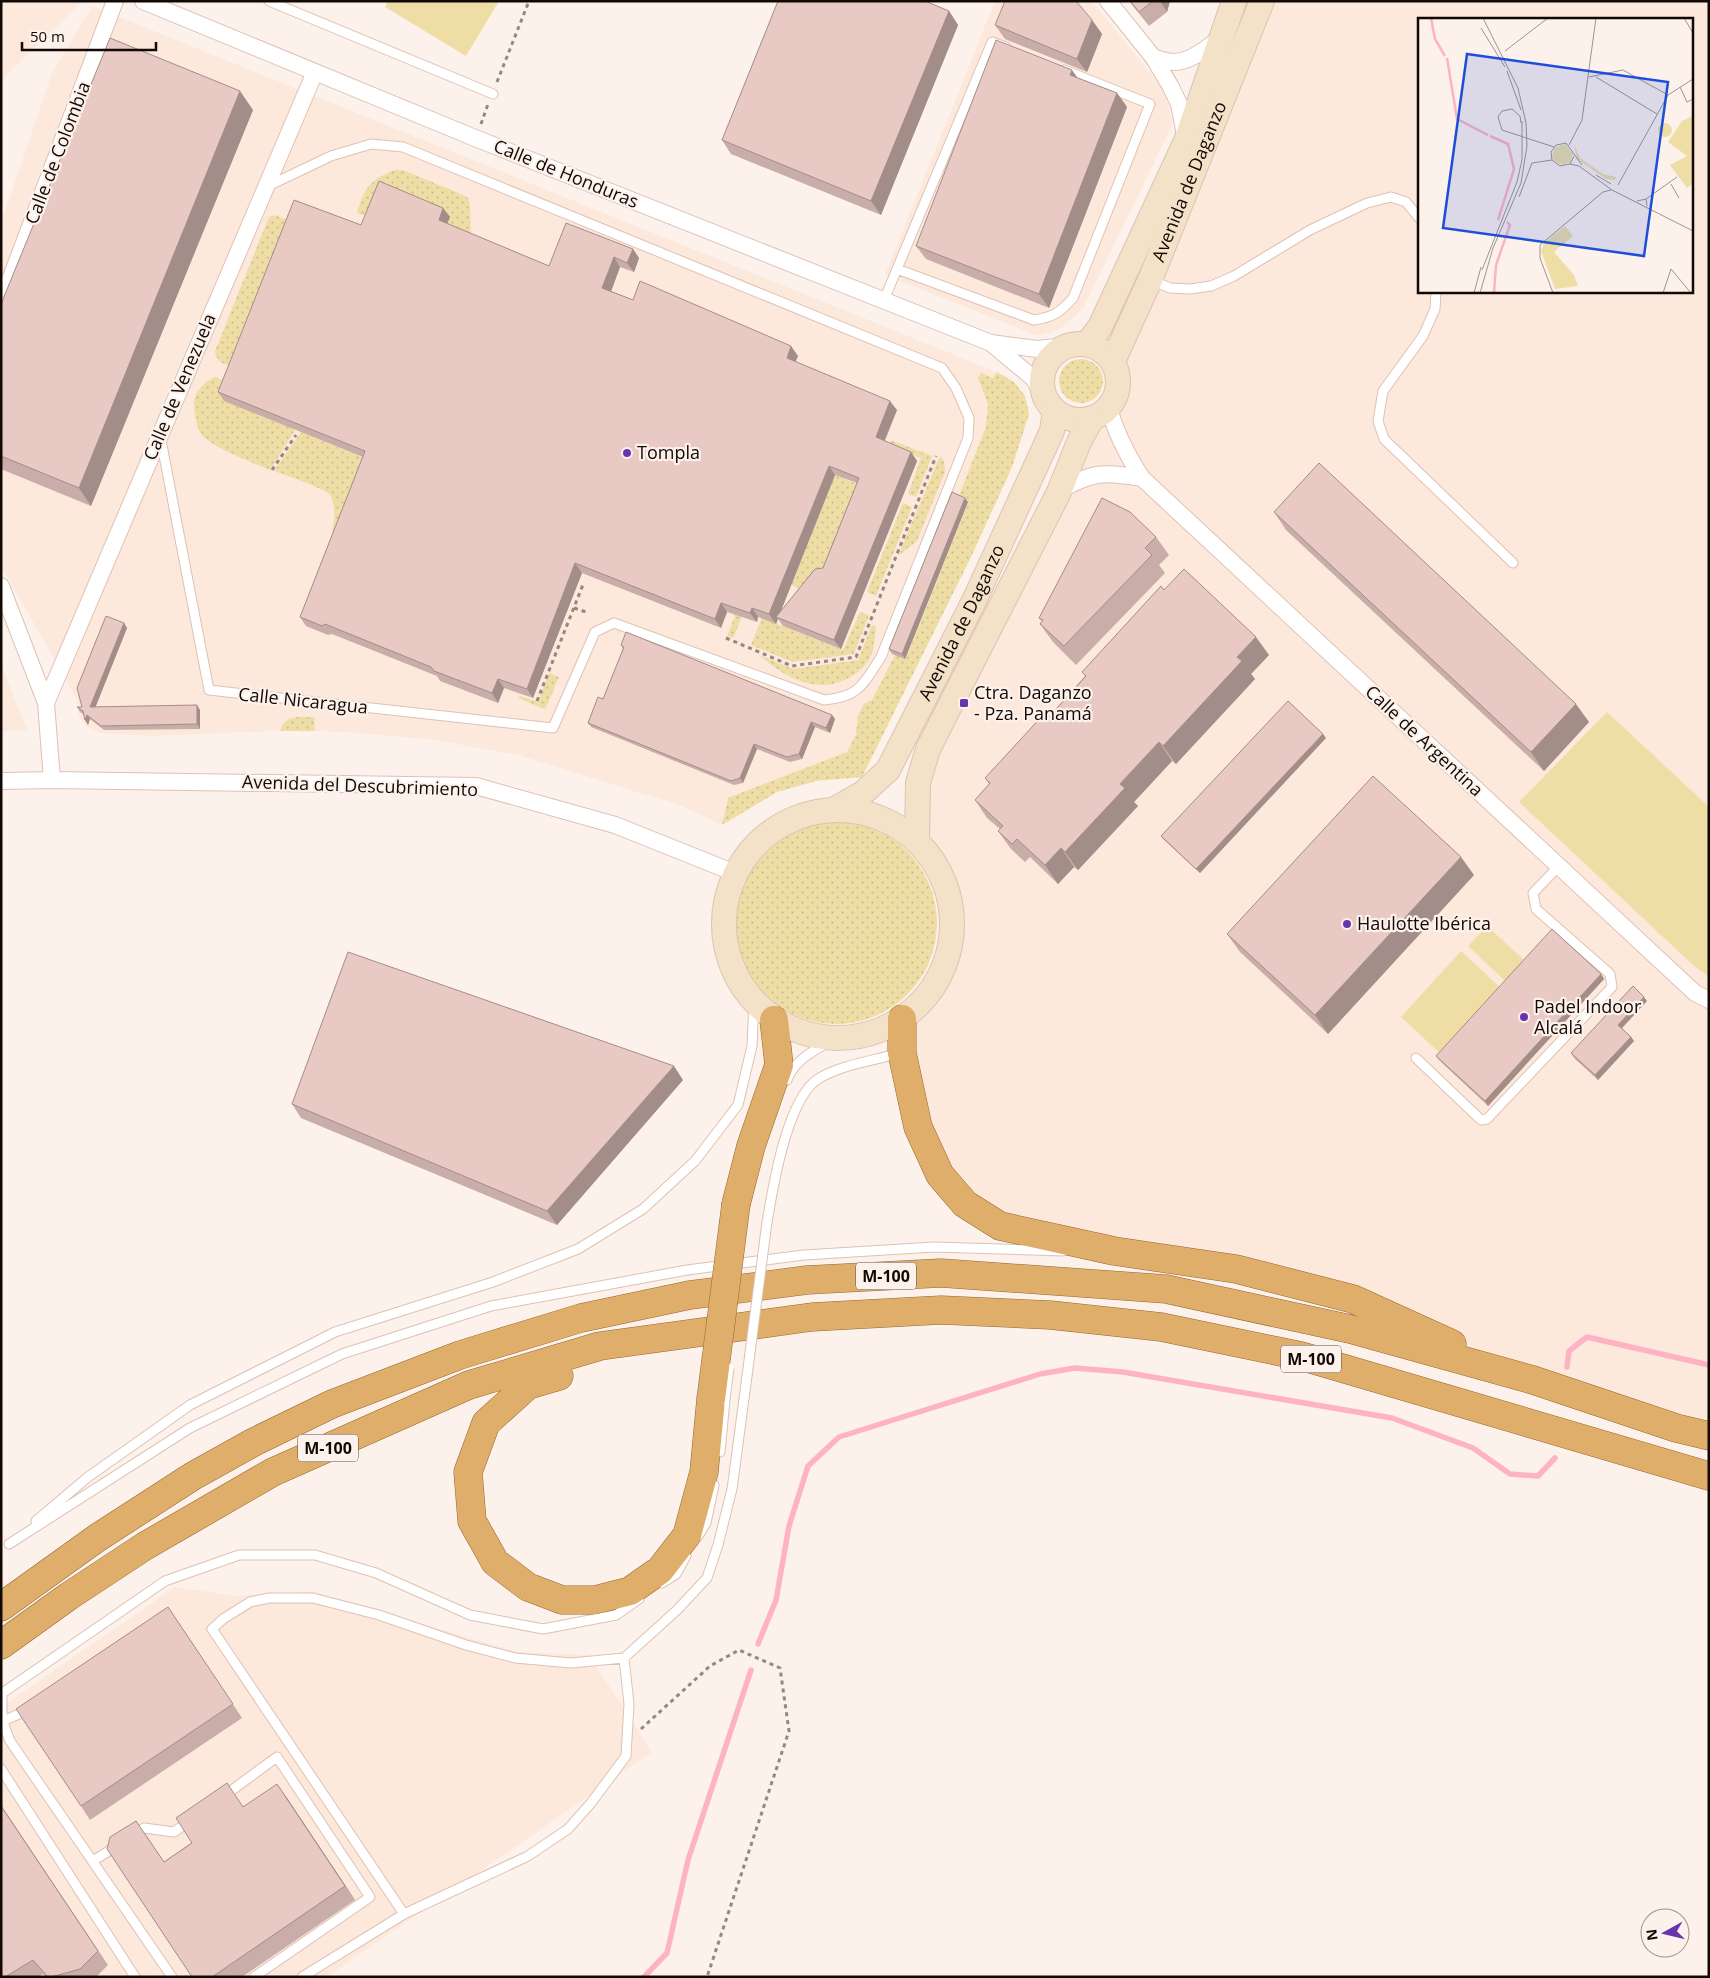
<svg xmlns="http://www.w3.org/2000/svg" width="1710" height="1978" viewBox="0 0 1710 1978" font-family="'Open Sans',sans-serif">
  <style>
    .built { fill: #fde8dc; fill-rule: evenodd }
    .grass { fill: url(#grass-dots) }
    .park { fill: #eedea6 }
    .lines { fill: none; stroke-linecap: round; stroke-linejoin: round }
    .stream { stroke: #feb3c4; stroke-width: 5.5 }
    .service-casing { stroke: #ddc2b4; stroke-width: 11 }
    .minor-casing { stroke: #ddc2b4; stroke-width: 18 }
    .secondary-casing { stroke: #ddc2b4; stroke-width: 26 }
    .trunk-casing { stroke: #93672f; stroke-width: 29 }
    .path { stroke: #938883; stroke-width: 3; stroke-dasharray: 4 4; stroke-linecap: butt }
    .service { stroke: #fff; stroke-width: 9 }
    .minor { stroke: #fff; stroke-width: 16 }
    .secondary { stroke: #f3e1c8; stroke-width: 24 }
    .trunk { stroke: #e0ae6b; stroke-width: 28 }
    .service-bridge-casing { stroke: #ddc2b4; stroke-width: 11; stroke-linecap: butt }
    .trunk-bridge-casing { stroke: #93672f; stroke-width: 29; stroke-linecap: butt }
    .service-bridge { stroke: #fff; stroke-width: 9 }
    .trunk-bridge { stroke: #e0ae6b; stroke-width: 28 }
    .wall { fill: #c8ada9; fill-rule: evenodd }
    .shaded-wall { fill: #a28d89 }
    .building { fill: #e8c9c4; stroke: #a28d89 }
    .poi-dot { fill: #6635ad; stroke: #fdf1eb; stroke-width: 2 }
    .labels { text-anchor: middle; stroke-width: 4.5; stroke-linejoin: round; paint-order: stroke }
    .shield { fill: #fdf1eb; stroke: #584f4a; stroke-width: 1 }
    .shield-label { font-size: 16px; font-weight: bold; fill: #120905 }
    .street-label { font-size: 18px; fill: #120905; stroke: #fdf1eb }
    .poi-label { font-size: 18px; fill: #120905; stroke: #fdf1eb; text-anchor: start }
    .inset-river { fill: none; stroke: #feb3c4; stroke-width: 2.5 }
    .inset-road { fill: none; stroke: #9f948f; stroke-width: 1 }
    .view { fill: #1d4ed8; fill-opacity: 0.15; stroke: #1d4ed8; stroke-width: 2.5 }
    .inset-edge { fill: none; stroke: #120905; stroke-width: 2.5 }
  </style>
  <defs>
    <pattern id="grass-dots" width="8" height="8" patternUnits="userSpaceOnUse" patternTransform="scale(1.25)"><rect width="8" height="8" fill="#eedea6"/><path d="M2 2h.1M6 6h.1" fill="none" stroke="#cbbd8d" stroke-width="1.8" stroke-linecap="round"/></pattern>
  </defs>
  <rect width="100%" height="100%" fill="#fdf1eb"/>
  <path class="built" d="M1 1H83L1 80Z
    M995 1H1092L1166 93 1172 125 1083 309 1060 329 1041 335H1036L885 275Z
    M1262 1H1709V1436L1533 1380 1353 1299 1000 1226 940 1175 902 1019 927 996 944 967 952 934 949 900 938 868 917 841 918 783 1114 399 1119 380 1117 370ZM1419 19H1691V291H1419Z
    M92 6 997 372 1014 382 1025 396 1029 414 1012 467 971 557 862 777 816 781 777 792 722 825 679 805 518 755 435 740 358 733 298 730 151 736 100 733 87 727 79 717 77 700 1 565V223L52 73Z
    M1 664 27 730 1 731Z
    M175 1587 236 1596 314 1592 518 1652 589 1655 652 1752 327 1977H1V1707Z"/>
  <path class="grass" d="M394 170H403L461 194 468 198 470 204 471 240 445 229 450 217 374 219 357 213C365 187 369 181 394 170Z
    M275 215 295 223 237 369C227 365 216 363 215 351L269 217Z
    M1059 381a22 22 0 1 1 44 0a22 22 0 1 1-44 0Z
    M997 372 1014 382 1025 396 1029 414 1012 467 971 557 862 777 816 781 777 792 722 825 728 798 847 752 856 734 858 716 864 704 872 700 895 655 906 658 968 503 958 498 986 427 988 404 978 378 981 373 993 378Z
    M215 377 231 383 295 430 270 470C254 463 207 446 200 432 196 425 195 414 194 406 193 393 204 382 215 377Z
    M301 432 372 461 342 535 332 531C335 521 336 505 330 495 324 488 285 475 274 471Z
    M891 440 932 456 916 497 908 494 921 458 889 445Z
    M940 456 944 461 945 472 917 541 898 556Z
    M835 475 865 487 822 597 791 585Z
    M903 503 912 507 876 596 867 592Z
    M735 611 743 614 733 638 727 636 735 616 733 614Z
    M860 612 869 615 854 654 792 662 751 645 762 618 843 650Z
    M872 625 876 627C875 634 875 643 873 650 871 660 861 671 852 676 819 697 785 678 759 655L793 669 858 660Z
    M549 673 559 677 546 708 544 709 518 698 520 696 538 702Z
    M314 717 315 731H280C286 713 298 718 314 717Z
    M735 923a101 101 0 1 1 202 0a101 101 0 1 1-202 0Z"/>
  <path class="park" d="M388 1H499L466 56 385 7Z
    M1607 712 1709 807V977L1692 964 1519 802Z
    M1487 926 1525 961 1506 982 1468 946Z
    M1461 951 1503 990 1443 1056 1401 1017Z"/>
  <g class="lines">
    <path class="stream" d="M1567 1367 1569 1351 1587 1337 1709 1365
      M758 1644 776 1600 789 1526 808 1466 839 1437 1040 1374 1075 1368 1123 1372 1392 1418 1473 1448 1510 1474 1538 1476 1555 1458
      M644 1977 667 1953 688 1860 751 1670"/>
    <defs>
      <path id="service" d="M269 1 493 94
        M897 269 1034 320C1053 317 1060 313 1073 298L1150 104 1064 70
        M1151 280 1170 288 1190 289 1211 286 1234 276 1310 230 1367 203 1391 197 1406 202 1419 218
        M1436 291 1435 309 1423 336 1383 391 1378 421 1384 439 1513 563
        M884 300 992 42 1006 47
        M161 440 209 690 553 728 595 632 614 623 824 700C860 697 863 684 881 657L968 438 969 418 956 388 942 368 403 147 371 144 331 156 266 187
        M1416 1058 1481 1120 1487 1119 1612 987 1610 974 1536 909 1533 893 1559 866
        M787 1080C794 1060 816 1049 834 1039
        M767 1222C773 1187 787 1099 818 1079 839 1065 874 1061 899 1053
        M720 1452 725 1400
        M36 1521 88 1477 190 1405 335 1332 493 1282 578 1249 643 1209 695 1161 738 1105 752 1046 754 1002
        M698 1536 706 1523 714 1485
        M9 1544 190 1428 342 1354 491 1306 687 1270 804 1255 934 1247 1063 1251
        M662 1583 676 1574 686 1556
        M1 1694 165 1581 239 1555H315L376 1573 470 1615 543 1629 616 1615 639 1599
        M2 1694V1720L10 1741 172 1977
        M1 1722 28 1710
        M1 1769 135 1977
        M224 1796 277 1757 370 1897 254 1977
        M133 1835 144 1828 174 1832 191 1820
        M93 1861 118 1845
        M404 1914 212 1629 223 1619 250 1602 269 1598H313L379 1615 466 1645 515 1658 571 1663 624 1658
        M302 1977 404 1914 528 1856 568 1829 591 1803 626 1756 629 1704 624 1658 677 1610 707 1578 718 1545 732 1489 747 1376"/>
      <path id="minor" d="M143 1 475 138 991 343 1037 349 1066 346
        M1108 1 1153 57
        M1186 140 1179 104 1171 87 1153 57C1159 59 1167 62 1173 62 1192 62 1209 46 1223 36
        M1 304 115 1
        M991 343 1033 378 1045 396
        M1109 408C1116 434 1127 455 1142 478L1695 993 1709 1000
        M1059 491C1093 471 1104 472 1142 478
        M1 586 46 703 52 780
        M46 703 315 72
        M1 781 52 780 476 786 615 825 735 873"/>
      <g id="secondary">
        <circle cx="1080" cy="382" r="38"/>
        <path d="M1087 344 1100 327 1186 141 1234 1"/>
        <path id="s1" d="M1113 361 1150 280 1262 1"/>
        <path id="s2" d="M835 809 863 793 888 770 974 601 1052 431 1055 411"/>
        <circle cx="838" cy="924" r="114"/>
        <path d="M917 841 918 783 928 749 1059 492 1079 442 1092 418"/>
      </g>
      <path id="trunk" d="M902 1019V1053L918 1127 940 1175 965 1204 1000 1226 1114 1251 1236 1269 1353 1299 1452 1344
        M736 1204 751 1146 779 1065 774 1020
        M559 1376 528 1385 486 1423 468 1472 472 1521 495 1562 528 1587 562 1600H595L630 1591 660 1570 687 1535 704 1472 711 1399
        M1 1607 97 1538 193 1476 254 1442 332 1404 460 1355 581 1318 690 1295 807 1280 941 1273 1166 1289 1350 1329 1533 1380 1676 1428 1709 1436
        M1 1645 69 1596 145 1546 273 1472 469 1385 600 1346 812 1317 941 1310 1050 1315 1161 1327 1301 1356 1709 1476"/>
    </defs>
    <use href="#service" class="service-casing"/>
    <use href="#minor" class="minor-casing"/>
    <use href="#secondary" class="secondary-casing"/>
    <use href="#trunk" class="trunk-casing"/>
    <path class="path" d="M497 82 529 1
      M481 124 488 104
      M272 470 296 435
      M574 608 586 612
      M726 638 792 666 856 657 936 456
      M537 701 584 582
      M641 1729 710 1666 739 1650 780 1668 789 1731 707 1977"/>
    <use href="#service" class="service"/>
    <use href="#minor" class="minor"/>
    <use href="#secondary" class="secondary"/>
    <use href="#trunk" class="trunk"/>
    <defs>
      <path id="service-bridge" d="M747 1376 767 1222
        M725 1400 729 1368"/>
      <path id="trunk-bridge" d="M711 1399 736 1204"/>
    </defs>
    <use href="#service-bridge" class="service-bridge-casing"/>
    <use href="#trunk-bridge" class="trunk-bridge-casing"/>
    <use href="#service-bridge" class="service-bridge"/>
    <use href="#trunk-bridge" class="trunk-bridge"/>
  </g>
  <path class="wall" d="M1129 1H1170L1167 12 1149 26Z
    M949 11 958 25 881 215 731 154 722 140Z
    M1092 20 1102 34 1087 72 1005 39 995 25Z
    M1078 78 1117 93 1127 107 1049 308 926 259 916 246Z
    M253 110 91 506 1 469V304Z
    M443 208 450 217 447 224 549 266 633 249 639 258 634 272 620 267 611 291 633 300 798 356 795 362 897 410 885 441 911 452 917 461 841 649 783 626 778 619 776 624 758 617 757 622 727 612 721 628 582 573 533 698 504 688 498 703 440 681 437 676 332 634 328 635 306 626 300 617 363 457 224 401 218 392 361 225ZM835 475 857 483 823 568 781 611Z
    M968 502 905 659 892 654 889 649Z
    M1274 512 1589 722 1544 771 1286 530Z
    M1156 537 1169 555 1159 565 1165 573 1076 665 1053 642 1040 624 1042 621 1039 618Z
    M1164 590 1269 655 1251 674 1255 679 1176 764 1172 761 1134 802 1138 806 1078 870 1074 867 1058 884 1030 857 1025 862 1011 849 998 831 1000 829 987 818 975 800 989 784 985 778 1048 718 1085 676 1082 672Z
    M124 623 127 628 95 707 200 710V729L104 730 90 719 88 725 85 720 83 714 80 712 77 707H82Z
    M621 645 832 715 835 719 830 733 815 727 802 759 790 762 757 749 743 783 734 785 591 727 588 723 603 699 623 649Z
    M1326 738 1200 873 1164 840 1161 836Z
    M1474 875 1328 1034 1240 952 1227 934Z
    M1601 974 1604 979 1488 1106 1439 1060 1436 1056Z
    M1647 1001 1622 1028 1631 1037 1634 1041 1598 1080 1574 1058 1571 1053Z
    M683 1080 557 1225 301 1118 292 1104Z
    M168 1607 242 1718 90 1820 81 1806Z
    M287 1798 355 1900 242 1977H192L146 1835 164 1862 243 1806Z
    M1 1805 108 1965 96 1977H46L43 1974 38 1977H1Z"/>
  <path class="shaded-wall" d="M1160 1H1170L1167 12Z
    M949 11 958 25 881 215 871 201Z
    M1092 20 1102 34 1087 72 1077 59Z
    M1072 70 1082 84 1070 75Z
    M240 91 253 110 91 506 79 488Z
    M1117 93 1127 107 1049 308 1039 294Z
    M443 208 450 217 445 229 439 220Z
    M633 249 639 258 634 272 627 263Z
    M614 257 620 267 609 297 602 288Z
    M791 346 798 356 793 367 787 358Z
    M890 401 897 410 882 446 876 437Z
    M911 452 917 461 841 649 834 640Z
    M829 466 835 475 778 618 776 617 778 619 776 624 769 614Z
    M965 498 968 502 905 659 902 654Z
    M575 563 582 573 533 698 527 689Z
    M721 603 727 612 721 628 715 619Z
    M752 608 758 617 757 622 750 613Z
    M124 623 127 628 94 711 90 707Z
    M1256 637 1269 655 1251 674 1255 679 1176 764 1163 746 1237 657Z
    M498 679 504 688 498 703 492 693Z
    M1576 704 1589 722 1544 771 1531 752Z
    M197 705 200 710V729L197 724Z
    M87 715 90 719 88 725 85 720Z
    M832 715 835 719 830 733 826 728Z
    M811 722 815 727 802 759 799 754Z
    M1323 734 1326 738 1200 873 1196 869Z
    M1159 742 1172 761 1134 802 1138 806 1078 870 1065 852 1120 784Z
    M754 744 757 749 743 783 740 778Z
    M1061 848 1074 867 1058 884 1045 865Z
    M1461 857 1474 875 1328 1034 1315 1015Z
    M1601 974 1604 979 1488 1106 1485 1101Z
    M1644 997 1647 1001 1621 1029 1618 1025Z
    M1631 1037 1634 1041 1598 1080 1595 1075Z
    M674 1066 683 1080 557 1225 547 1211Z
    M277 1784 287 1798 355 1900 345 1886Z"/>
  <path class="building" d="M778 1H925L949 11 871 201 722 140Z
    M1005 1H1076L1092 20 1077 59 995 25Z
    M1130 1H1153L1139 12Z
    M110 38 240 91 79 488 1 456V304Z
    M996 40 1072 70 1070 75 1117 93 1039 294 916 246Z
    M379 181 443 208 439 220 549 266 566 223 633 249 627 263 614 257 602 288 633 300 640 281 791 346 787 358 890 401 876 437 911 452 834 640 776 617 815 569 823 568 859 478 829 466 769 614 752 608 750 613 721 603 715 619 575 563 527 689 498 679 492 693 434 671 431 667 325 624 322 626 300 617 365 451 218 392 294 200 361 225Z
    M1319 463 1576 704 1531 752 1274 512Z
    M952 492 965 498 902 654 889 649Z
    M1102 498 1130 512 1156 537 1145 548 1152 555 1064 646 1040 624 1043 620 1039 618Z
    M1184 569 1256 637 1237 657 1242 661 1163 746 1159 742 1120 784 1125 788 1065 852 1061 848 1045 865 1017 839 1012 844 998 831 1003 826 975 800 990 783 985 778 1044 714 1048 718 1086 676 1082 672 1161 586 1164 590Z
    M106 616 124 623 90 707 197 705V724L101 726 87 715 85 720 83 711 77 707H82L77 688Z
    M626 632 832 715 826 728 811 722 799 754 787 757 754 744 740 778 731 781 588 723 598 697 603 699 624 647 621 645Z
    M1288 701 1323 734 1196 869 1161 836Z
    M1373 776 1461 857 1315 1015 1227 934Z
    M1552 929 1601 974 1485 1101 1436 1056Z
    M348 952 674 1066 547 1211 292 1104Z
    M1633 986 1644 997 1618 1025 1631 1037 1595 1075 1571 1053Z
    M168 1607 233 1704 81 1806 16 1709Z
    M227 1783 243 1807 277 1784 345 1886 212 1977H192L107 1849 110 1837 136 1821 164 1862 192 1843 176 1818Z
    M1 1806 98 1951 80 1969 51 1977H48L33 1960 5 1977H1Z"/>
  <g class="poi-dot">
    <circle cx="627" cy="453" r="5"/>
    <rect x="959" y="698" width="10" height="10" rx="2.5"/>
    <circle cx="1347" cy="924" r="5"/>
    <circle cx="1524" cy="1017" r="5"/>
  </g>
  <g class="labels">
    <g class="shield">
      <rect x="856" y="1262.5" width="60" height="27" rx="4"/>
      <rect x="1281" y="1345.5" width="60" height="27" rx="4"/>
      <rect x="298" y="1434.5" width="60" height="27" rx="4"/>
    </g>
    <g class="shield-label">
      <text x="886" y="1282">M-100</text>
      <text x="1311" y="1365">M-100</text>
      <text x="328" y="1454">M-100</text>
    </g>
    <g class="street-label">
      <text transform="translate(58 153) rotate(-69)" y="6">Calle de Colombia</text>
      <text transform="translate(566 174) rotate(22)" y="6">Calle de Honduras</text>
      <text dy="6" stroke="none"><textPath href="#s1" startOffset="195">Avenida de Daganzo</textPath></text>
      <text transform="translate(180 387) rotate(-67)" y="6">Calle de Venezuela</text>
      <text dy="6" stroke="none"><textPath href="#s2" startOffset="231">Avenida de Daganzo</textPath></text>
      <text transform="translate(303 701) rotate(6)" y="6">Calle Nicaragua</text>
      <text transform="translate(1424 741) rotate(43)" y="6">Calle de Argentina</text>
      <text transform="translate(360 786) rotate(2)" y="6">Avenida del Descubrimiento</text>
    </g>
    <g class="poi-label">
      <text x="637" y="459">Tompla</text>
      <text x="974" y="699">Ctra. Daganzo<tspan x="974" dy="21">- Pza. Panamá</tspan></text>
      <text x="1357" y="930">Haulotte Ibérica</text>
      <text x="1534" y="1013">Padel Indoor<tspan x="1534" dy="21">Alcalá</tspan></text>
    </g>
  </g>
  <g transform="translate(1418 18)">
    <rect width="275" height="275" fill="#fdf1eb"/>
    <path d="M147 126 155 136 152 144 144 147 136 143 134 136 138 129ZM156 126 162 140 185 156 198 159 197 162 188 161 159 141Z" fill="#eedea6"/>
    <path d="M275 98V165L269 170 252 147 269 138 250 124 264 103ZM240 112a7 7 0 1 1 14 0a7 7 0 1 1-14 0ZM147 208 155 218 136 234 156 257 160 268 137 271 123 233 126 225Z" fill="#eedea6"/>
    <path class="inset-river" d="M13 0 17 21 27 38M29 40 39 101 70 117M72 118 90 126 96 151 80 202M76 275 78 247 92 207 89 204"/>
    <path class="inset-road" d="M266 0 275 15M63 10 87 49M87 33 130 0M89 53 103 92M171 59 205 52 250 77M178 59 239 96M262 69 269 84 275 81M103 105 102 98 94 91 84 93 80 99 84 112 136 129M151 127 164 102 178 0M156 138 152 146 142 148 134 142 133 134 138 127 148 125 164 147M152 146 161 148 194 172 275 213M178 157 193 166M253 166 261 180M200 167 250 77 275 61M101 179 114 145 134 142M228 181 259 159M219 183 228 181 229 188M64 252 99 164 104 142V103M56 275 63 249M62 275 75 230 103 165 109 128 108 105 100 70 65 0M135 275 122 240V227L185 174 193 172M245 275 253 251 273 275"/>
    <path class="view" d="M49 36 250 64 226 238 25 210Z"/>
    <rect width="275" height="275" class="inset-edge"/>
  </g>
  <rect width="1710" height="1978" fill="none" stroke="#120905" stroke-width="5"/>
  <g transform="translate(1665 1933) rotate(262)"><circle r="24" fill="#fdf1eb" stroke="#9f948f"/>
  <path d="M0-4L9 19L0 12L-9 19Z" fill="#6635ad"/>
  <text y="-8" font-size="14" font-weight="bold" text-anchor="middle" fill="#120905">N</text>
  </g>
  <path d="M22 42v8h134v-8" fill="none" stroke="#120905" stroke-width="2.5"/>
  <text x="30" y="42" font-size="15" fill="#120905" stroke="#fdf1eb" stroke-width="4" paint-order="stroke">50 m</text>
</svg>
